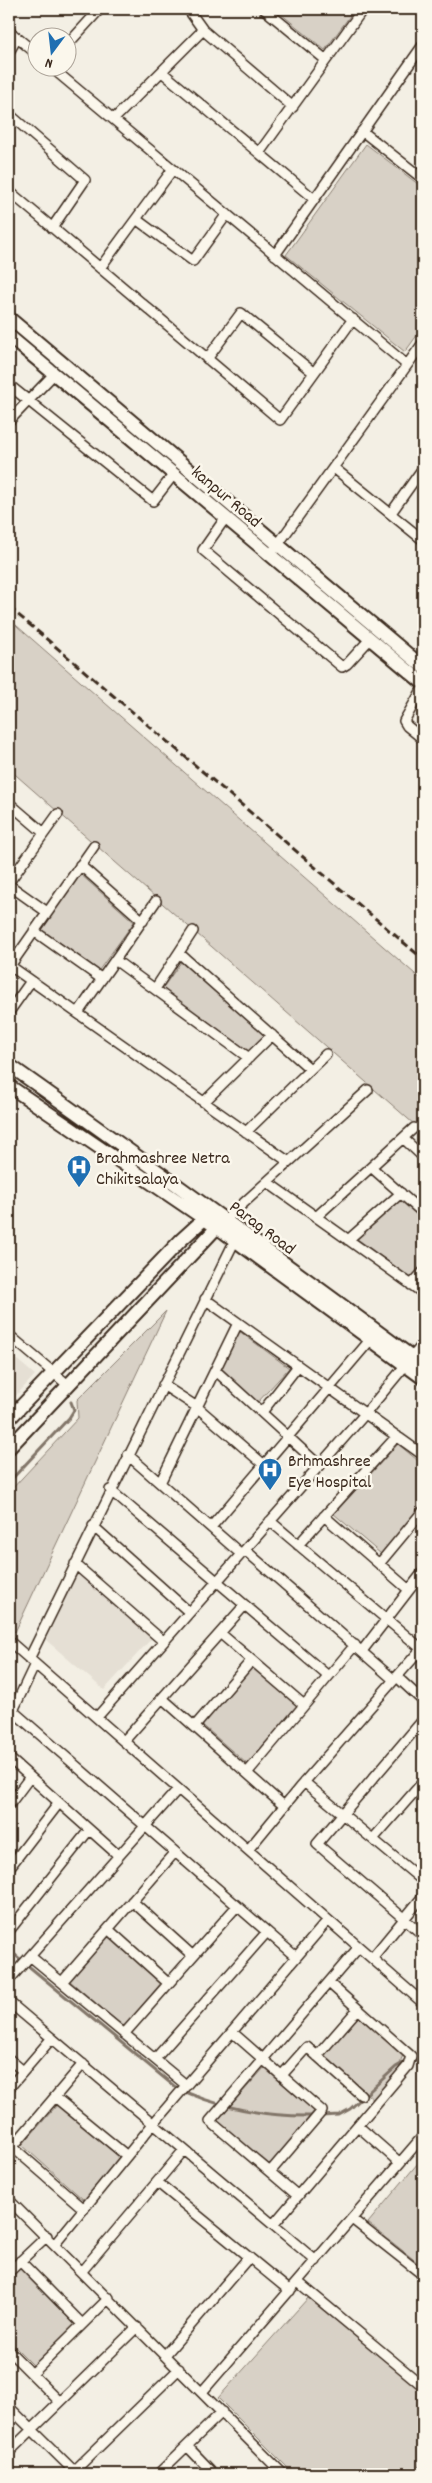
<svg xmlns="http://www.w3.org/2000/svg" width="432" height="2483" viewBox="0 0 432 2483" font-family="Dekko,sans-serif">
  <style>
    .built { fill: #e5dfd4 }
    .green { fill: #d8d1c6; stroke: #8a7e72 }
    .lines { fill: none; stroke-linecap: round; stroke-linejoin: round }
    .stream { stroke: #817468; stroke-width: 3 }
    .street-casing { stroke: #3b2a1e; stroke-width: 12 }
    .secondary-casing { stroke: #3b2a1e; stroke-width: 16 }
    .street { stroke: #fbf7ec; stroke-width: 9 }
    .secondary { stroke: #fbf7ec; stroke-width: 12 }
    .rail { stroke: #3b2a1e; stroke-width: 3; stroke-dasharray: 8 4; stroke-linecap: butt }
    .labels { text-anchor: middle; stroke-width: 5; stroke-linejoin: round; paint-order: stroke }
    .street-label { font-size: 18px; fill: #3b2a1e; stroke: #fbf7ec }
    .poi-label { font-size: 18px; fill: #3b2a1e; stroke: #fbf7ec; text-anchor: start }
  </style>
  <rect width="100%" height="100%" fill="#f3efe4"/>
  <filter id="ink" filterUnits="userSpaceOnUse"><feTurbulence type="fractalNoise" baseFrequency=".02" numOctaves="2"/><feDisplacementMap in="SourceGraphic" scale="10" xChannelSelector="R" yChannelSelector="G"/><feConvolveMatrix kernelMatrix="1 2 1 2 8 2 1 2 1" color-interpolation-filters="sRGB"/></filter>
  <g filter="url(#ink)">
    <path class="built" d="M9 1353 35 1375 9 1403Z
      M77 1571 152 1638 104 1690 46 1640Z"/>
    <path class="green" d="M275 9H355L325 50Z
      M366 144 423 188V327L405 352 286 255Z
      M9 619 423 981V1132L9 769Z
      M79 873 134 922 99 970 41 929Z
      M181 962 265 1036 249 1051 162 989Z
      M400 1199 423 1220V1264L411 1278 356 1238Z
      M166 1311 15 1632 9 1626V1492L78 1418 77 1400Z
      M239 1331 289 1368 258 1402 221 1369Z
      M398 1444 423 1465V1503L381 1554 334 1514Z
      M250 1664 298 1706 247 1764 199 1722Z
      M108 1936 162 1982 124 2027 70 1981Z
      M356 2014 403 2054 398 2072 374 2100 320 2055Z
      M264 2068 314 2111 270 2165 217 2121Z
      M58 2104 119 2157 84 2200 22 2145Z
      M423 2157V2267L368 2223Z
      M19 2268 76 2326 34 2366 9 2341V2279Z
      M308 2298 423 2392V2462L411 2474H294L218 2398Z"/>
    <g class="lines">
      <path class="stream" d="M9 1482 69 1418 74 1410 71 1402
        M9 1950 174 2086C214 2108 270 2117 314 2116
        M321 2116 339 2115 350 2109 396 2067 403 2063 423 2060"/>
      <defs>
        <path id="street" d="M188 9 203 30 293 107
          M264 9 326 60
          M9 31 38 55
          M68 44 100 9
          M9 52 17 38
          M52 68 407 365
          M162 72 314 199
          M9 114 85 180 52 228
          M114 119 203 30
          M362 131 423 179
          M259 153 363 9
          M173 169 136 219 193 261 227 214
          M9 191 280 420 353 319
          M275 255 423 45
          M100 268 136 219
          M207 359 241 313 314 373
          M9 385 153 501 174 474
          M9 421 54 374
          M334 468 423 540
          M391 513 423 468
          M226 517 203 550 342 667 347 664 371 638
          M271 554 423 343
          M423 688 404 721 407 726 423 739
          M9 803 44 833
          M80 865 143 921
          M9 882 58 814
          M9 885 47 912
          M34 931 102 979
          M179 953 310 1069
          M115 960 249 1058
          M9 965 289 1162
          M10 966 94 846
          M155 989 193 931
          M9 1012 31 981
          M78 1013 156 901
          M204 1102 272 1035
          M246 1132 326 1054
          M403 1138 423 1157
          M371 1167 423 1213
          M267 1182 423 1293
          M316 1217 414 1128
          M225 1220 368 1090
          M348 1240 401 1193
          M411 1285 423 1272
          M205 1299 423 1455
          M9 1335 68 1385
          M215 1370 320 1466
          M163 1385 197 1407 263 1464
          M262 1412 298 1366
          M128 1455 241 1554
          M160 1483 238 1323
          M110 1490 328 1676
          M324 1516 409 1590
          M270 1521 423 1650
          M93 1526 189 1612
          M212 1526 371 1339
          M298 1545 397 1436
          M245 1550 394 1680
          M75 1564 163 1641
          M379 1564 423 1511
          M220 1633 304 1705
          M9 1641 423 2003
          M362 1651 423 1572
          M29 1659 237 1236
          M397 1677 423 1701
          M162 1698 284 1806
          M13 1711 296 1957
          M98 1716 365 1414 423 1344
          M9 1719 35 1664
          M423 1720 317 1844 423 1935
          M195 1726 251 1661
          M124 1741 244 1606
          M9 1758 119 1856
          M247 1773 355 1645
          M304 1782 423 1881
          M9 1805 30 1777
          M373 1839 423 1782
          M248 1850 299 1788 423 1647
          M9 1868 59 1803
          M132 1901 193 1956
          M108 1929 168 1983
          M9 1931 89 1830
          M30 1956 186 2085
          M372 1958 423 1896
          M9 1980 178 1789
          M62 1982 175 1852
          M9 2002 316 2261
          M232 2032 322 2111 270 2172
          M124 2034 237 1906
          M317 2056 358 2009
          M9 2059 23 2071
          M155 2059 267 1932
          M282 2075 307 2047 361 2095
          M9 2088 52 2038
          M55 2097 127 2156
          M358 2126 400 2163
          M9 2144 84 2209
          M9 2151 83 2064
          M157 2182 290 2291
          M298 2196 210 2121 359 1947
          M9 2200 283 2474
          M352 2219 423 2275
          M273 2225 408 2066 411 2056 329 1983
          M55 2244 153 2124 328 1920
          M20 2261 82 2324
          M82 2271 184 2150
          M9 2272 47 2236
          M298 2282 423 2386
          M9 2351 60 2402
          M165 2355 249 2257
          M32 2374 109 2298
          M202 2392 423 2136
          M9 2407 74 2471
          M187 2446 214 2474
          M9 2452 137 2327
          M71 2474 179 2369
          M158 2474 222 2412"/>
        <path id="secondary" d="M9 318 423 667
          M9 336 423 683
          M9 1065C148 1163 286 1264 423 1365
          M9 1086 225 1233 423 1378
          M9 1419 181 1240 203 1220H209
          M9 1448 221 1223"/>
      </defs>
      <use href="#street" class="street-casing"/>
      <use href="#secondary" class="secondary-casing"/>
      <use href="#street" class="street"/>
      <use href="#secondary" class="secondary"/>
      <path class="rail" d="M9 607 423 959"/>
    </g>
  </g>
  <defs>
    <symbol id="hospital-pin" viewBox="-11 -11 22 30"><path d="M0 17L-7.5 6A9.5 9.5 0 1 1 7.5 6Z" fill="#1f6fb2" stroke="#fbf7ec"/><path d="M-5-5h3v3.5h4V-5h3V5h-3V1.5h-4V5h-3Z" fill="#fff"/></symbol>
  </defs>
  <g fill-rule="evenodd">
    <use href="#hospital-pin" x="65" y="1153" width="28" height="38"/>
    <use href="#hospital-pin" x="256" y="1456" width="28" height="38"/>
  </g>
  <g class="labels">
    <g class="street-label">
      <text transform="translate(227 496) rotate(40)" y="6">kanpur Road</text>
      <text transform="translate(263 1227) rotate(37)" y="6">Parag Road</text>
    </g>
    <g class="poi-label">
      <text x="96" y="1163">Brahmashree Netra<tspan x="96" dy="21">Chikitsalaya</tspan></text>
      <text x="288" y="1466">Brhmashree<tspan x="288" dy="21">Eye Hospital</tspan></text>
    </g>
  </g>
  <rect width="432" height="2483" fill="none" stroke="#fbf7ec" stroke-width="30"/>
  <rect x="15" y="15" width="402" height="2453" fill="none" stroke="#3b2a1e" stroke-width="2" filter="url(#ink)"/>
  <g transform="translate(52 52) rotate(195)"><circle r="24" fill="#fbf7ec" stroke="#aea59a"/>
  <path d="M0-4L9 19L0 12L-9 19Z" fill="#1f6fb2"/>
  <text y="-8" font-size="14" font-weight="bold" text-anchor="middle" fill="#3b2a1e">N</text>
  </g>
</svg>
